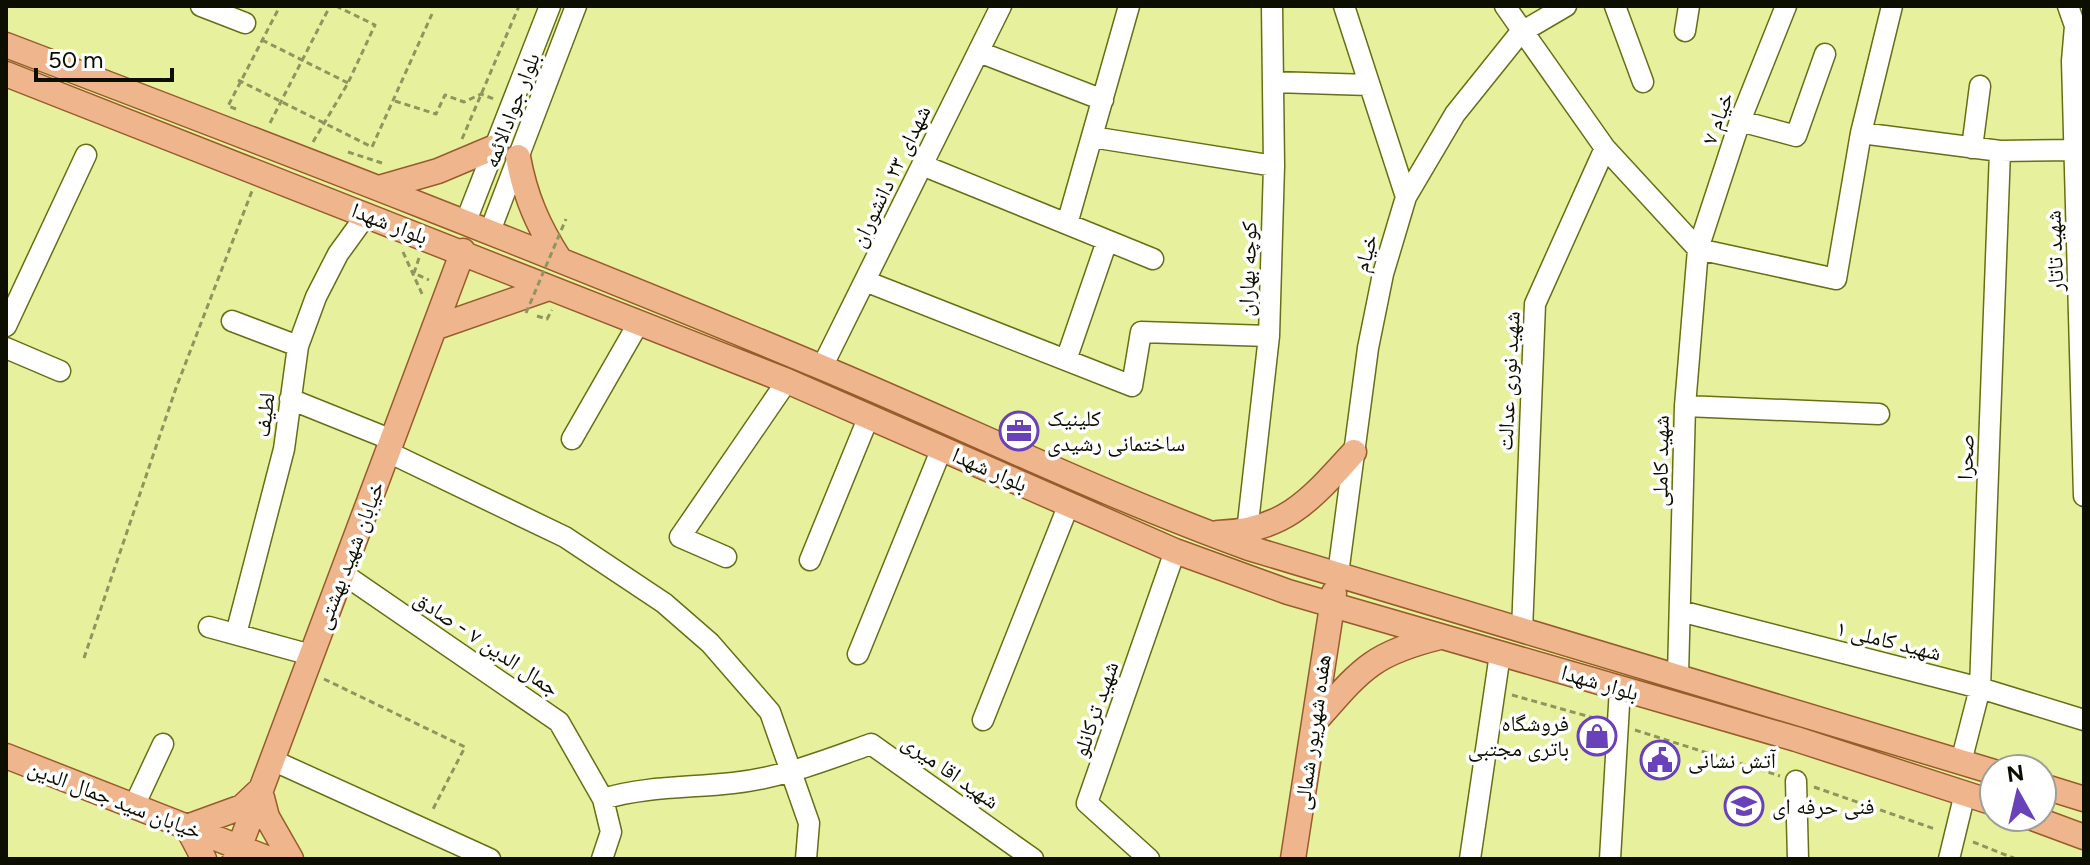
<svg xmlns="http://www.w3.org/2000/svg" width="2090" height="865" viewBox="0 0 2090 865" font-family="Figtree,'Noto Naskh Arabic',sans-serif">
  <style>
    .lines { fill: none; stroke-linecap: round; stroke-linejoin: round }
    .minor-casing { stroke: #686e16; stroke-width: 23 }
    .major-casing { stroke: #985c2c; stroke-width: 27 }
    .path { stroke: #8f955e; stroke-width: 3; stroke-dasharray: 6 4; stroke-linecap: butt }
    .minor { stroke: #fff; stroke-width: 20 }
    .major { stroke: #efb68e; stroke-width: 24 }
    .path-bridge { stroke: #8f955e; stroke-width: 3; stroke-dasharray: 6 4; stroke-linecap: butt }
    .labels { text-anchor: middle; stroke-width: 7; stroke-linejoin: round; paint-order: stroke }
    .street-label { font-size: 22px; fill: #0c0e00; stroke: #fff }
    .poi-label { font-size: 22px; fill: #0c0e00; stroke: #fff; text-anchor: start }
  </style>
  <rect width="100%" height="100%" fill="#e7f19d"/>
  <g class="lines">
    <defs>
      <path id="minor" d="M201 6 245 23
        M1344 6 1406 197
        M1505 6 1605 148 1698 249
        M1615 6 1643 82
        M2068 6 2075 26 2072 61 2084 496
        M1685 31 1689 6
        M979 52 1103 100
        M1274 82 1369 85
        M1740 121 1796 136 1825 54
        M1861 133 2000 151 2075 150
        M1092 137 1274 166
        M1972 148 1980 86
        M922 165 1153 259
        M466 221 550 6
        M1067 224 1129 6
        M490 231 576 6
        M1698 249 1836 279 1861 133 1892 6
        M865 281 1132 386 1141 332 1269 336
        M232 321 298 346
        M6 326 86 155
        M6 348 60 371
        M1066 360 1107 241
        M822 367 1001 6
        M290 399 392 440
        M1685 406 1879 414
        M572 439 638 324
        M388 452 565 537 664 603 710 643 770 712 809 823 806 859
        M1247 532 1269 336 1274 166 1272 6
        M726 557 680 537 787 381
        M810 560 869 416
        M342 573 559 722 603 799 611 832 602 859
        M1338 574 1368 348 1383 274 1406 197 1455 114 1520 33 1566 6
        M1680 611 1980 688 2084 720
        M209 627 311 655
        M1522 631 1535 304 1605 148
        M236 634 284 449 298 346 316 297 338 254 367 214
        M858 654 942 448
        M1678 675 1685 406 1698 249 1740 121 1786 6
        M983 720 1069 504
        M272 760 490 859
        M1961 762 1980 688 2000 151
        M1796 781 1798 859
        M603 799C646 786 689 788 733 783 781 778 826 760 871 744L1033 859
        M134 806 163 744
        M1149 859 1087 803 1175 551
        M1470 859 1500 654
        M1610 859 1620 688
        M1949 859 1965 793"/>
      <path id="major" d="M6 45C279 149 551 254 821 367 964 427 1103 495 1249 548L1994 772
        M6 74 787 381 1175 551 1288 592 1796 739 1994 803
        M518 157C525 196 538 226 560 260
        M379 188 438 171 495 147
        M434 328 549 288
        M1218 533C1286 531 1311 499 1354 452
        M1314 723C1360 671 1370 654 1440 637
        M6 756 269 859
        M2042 786 2084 799
        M2030 817 2084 837
        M204 859 187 827 242 807 260 790 267 817 291 859
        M235 859 463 251
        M1293 859 1334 593"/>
    </defs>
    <use href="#minor" class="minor-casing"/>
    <use href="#major" class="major-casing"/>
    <path class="path" d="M262 40 348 83
      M238 80 372 147 432 14
      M395 101 436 114 445 95 464 102 481 94 494 99
      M236 109 228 106 280 6
      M270 123 330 6
      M462 139 519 6
      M313 142 348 83 375 25 336 6
      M348 152 382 163
      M403 252 423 296
      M419 258 414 273 429 280
      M537 316 547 319 552 310
      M84 658 176 388 252 191
      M324 679 465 747 432 811
      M1512 695 1601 720
      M1635 730 1780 776
      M1814 787 1935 829
      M1973 842 2016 859"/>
    <use href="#minor" class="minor"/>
    <use href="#major" class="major"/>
    <path class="path-bridge" d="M526 313 566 219"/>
  </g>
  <defs>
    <symbol id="office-ring" viewBox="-11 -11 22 22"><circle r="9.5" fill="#fff" stroke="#6941b9" stroke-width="1.5"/><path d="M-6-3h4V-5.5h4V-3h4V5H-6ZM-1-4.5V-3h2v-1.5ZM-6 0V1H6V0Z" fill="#6941b9"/></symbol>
    <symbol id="shop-ring" viewBox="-11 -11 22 22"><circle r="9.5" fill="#fff" stroke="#6941b9" stroke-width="1.5"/><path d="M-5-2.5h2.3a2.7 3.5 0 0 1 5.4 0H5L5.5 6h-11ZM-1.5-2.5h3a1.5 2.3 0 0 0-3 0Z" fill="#6941b9"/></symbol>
    <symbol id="civic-ring" viewBox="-11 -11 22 22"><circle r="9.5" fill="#fff" stroke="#6941b9" stroke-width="1.5"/><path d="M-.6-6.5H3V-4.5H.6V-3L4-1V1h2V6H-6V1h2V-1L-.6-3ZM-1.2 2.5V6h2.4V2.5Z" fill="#6941b9"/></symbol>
    <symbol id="school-ring" viewBox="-11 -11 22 22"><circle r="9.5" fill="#fff" stroke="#6941b9" stroke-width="1.5"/><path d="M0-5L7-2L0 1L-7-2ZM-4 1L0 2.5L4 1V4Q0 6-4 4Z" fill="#6941b9"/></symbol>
  </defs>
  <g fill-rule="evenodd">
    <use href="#office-ring" x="997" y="409" width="44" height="44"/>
    <use href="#shop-ring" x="1575" y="714" width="44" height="44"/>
    <use href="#civic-ring" x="1638" y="738" width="44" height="44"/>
    <use href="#school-ring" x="1722" y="784" width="44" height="44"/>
  </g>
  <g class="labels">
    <g class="street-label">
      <text transform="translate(511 110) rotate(-69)" y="8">بلوار جوادالائمه</text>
      <text transform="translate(1717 118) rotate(-70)" y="8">خیام ۷</text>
      <text transform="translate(890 176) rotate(-64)" y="8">شهدای ۲۳ دانشوران</text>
      <text transform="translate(390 223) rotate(21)" y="8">بلوار شهدا</text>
      <text transform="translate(2054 251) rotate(-92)" y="8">شهید تاتار</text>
      <text transform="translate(1365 253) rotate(-74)" y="8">خیام</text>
      <text transform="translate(1247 269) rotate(-88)" y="8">کوچه بهاران</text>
      <text transform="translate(1508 381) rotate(-87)" y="8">شهید نوری عدالت</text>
      <text transform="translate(264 415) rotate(-83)" y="8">لطیف</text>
      <text transform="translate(1965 457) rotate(-88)" y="8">صحرا</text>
      <text transform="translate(1660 461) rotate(-89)" y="8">شهید کاملی</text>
      <text transform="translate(990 469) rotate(24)" y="8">بلوار شهدا</text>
      <text transform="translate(349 555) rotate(-69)" y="8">خیابان شهید بهشتی</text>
      <text transform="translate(1889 640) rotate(14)" y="8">شهید کاملی ۱</text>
      <text transform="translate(487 643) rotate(34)" y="8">جمال الدین ۷ - صادق</text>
      <text transform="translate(1600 682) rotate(16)" y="8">بلوار شهدا</text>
      <text transform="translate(1095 709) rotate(-71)" y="8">شهید ترکانلو</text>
      <text transform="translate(1312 732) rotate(-82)" y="8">هفده شهریور شمالی</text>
      <text transform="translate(951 771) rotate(35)" y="8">شهید اقا میری</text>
      <text transform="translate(115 799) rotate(21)" y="8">خیابان سید جمال الدین</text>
    </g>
    <g class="poi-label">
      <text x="1047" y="426">کلینیک<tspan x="1047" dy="25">ساختمانی رشیدی</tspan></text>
      <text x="1569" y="731" text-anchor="end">فروشگاه<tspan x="1569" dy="25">باتری مجتبی</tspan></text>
      <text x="1688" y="768">آتش نشانی</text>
      <text x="1772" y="814">فنی حرفه ای</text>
    </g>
  </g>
  <rect width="2090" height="865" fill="none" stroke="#0c0e00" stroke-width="16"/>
  <g transform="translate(2018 793) rotate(352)"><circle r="38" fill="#ffffff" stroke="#9e9f99" stroke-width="2"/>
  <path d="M0-6L14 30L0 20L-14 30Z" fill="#6941b9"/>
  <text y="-12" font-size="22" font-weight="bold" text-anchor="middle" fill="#0c0e00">N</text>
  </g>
  <path d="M36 68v12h136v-12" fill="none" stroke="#0c0e00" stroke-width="4"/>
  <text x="48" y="68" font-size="24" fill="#0c0e00" stroke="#ffffff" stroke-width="6" paint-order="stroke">50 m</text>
</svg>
